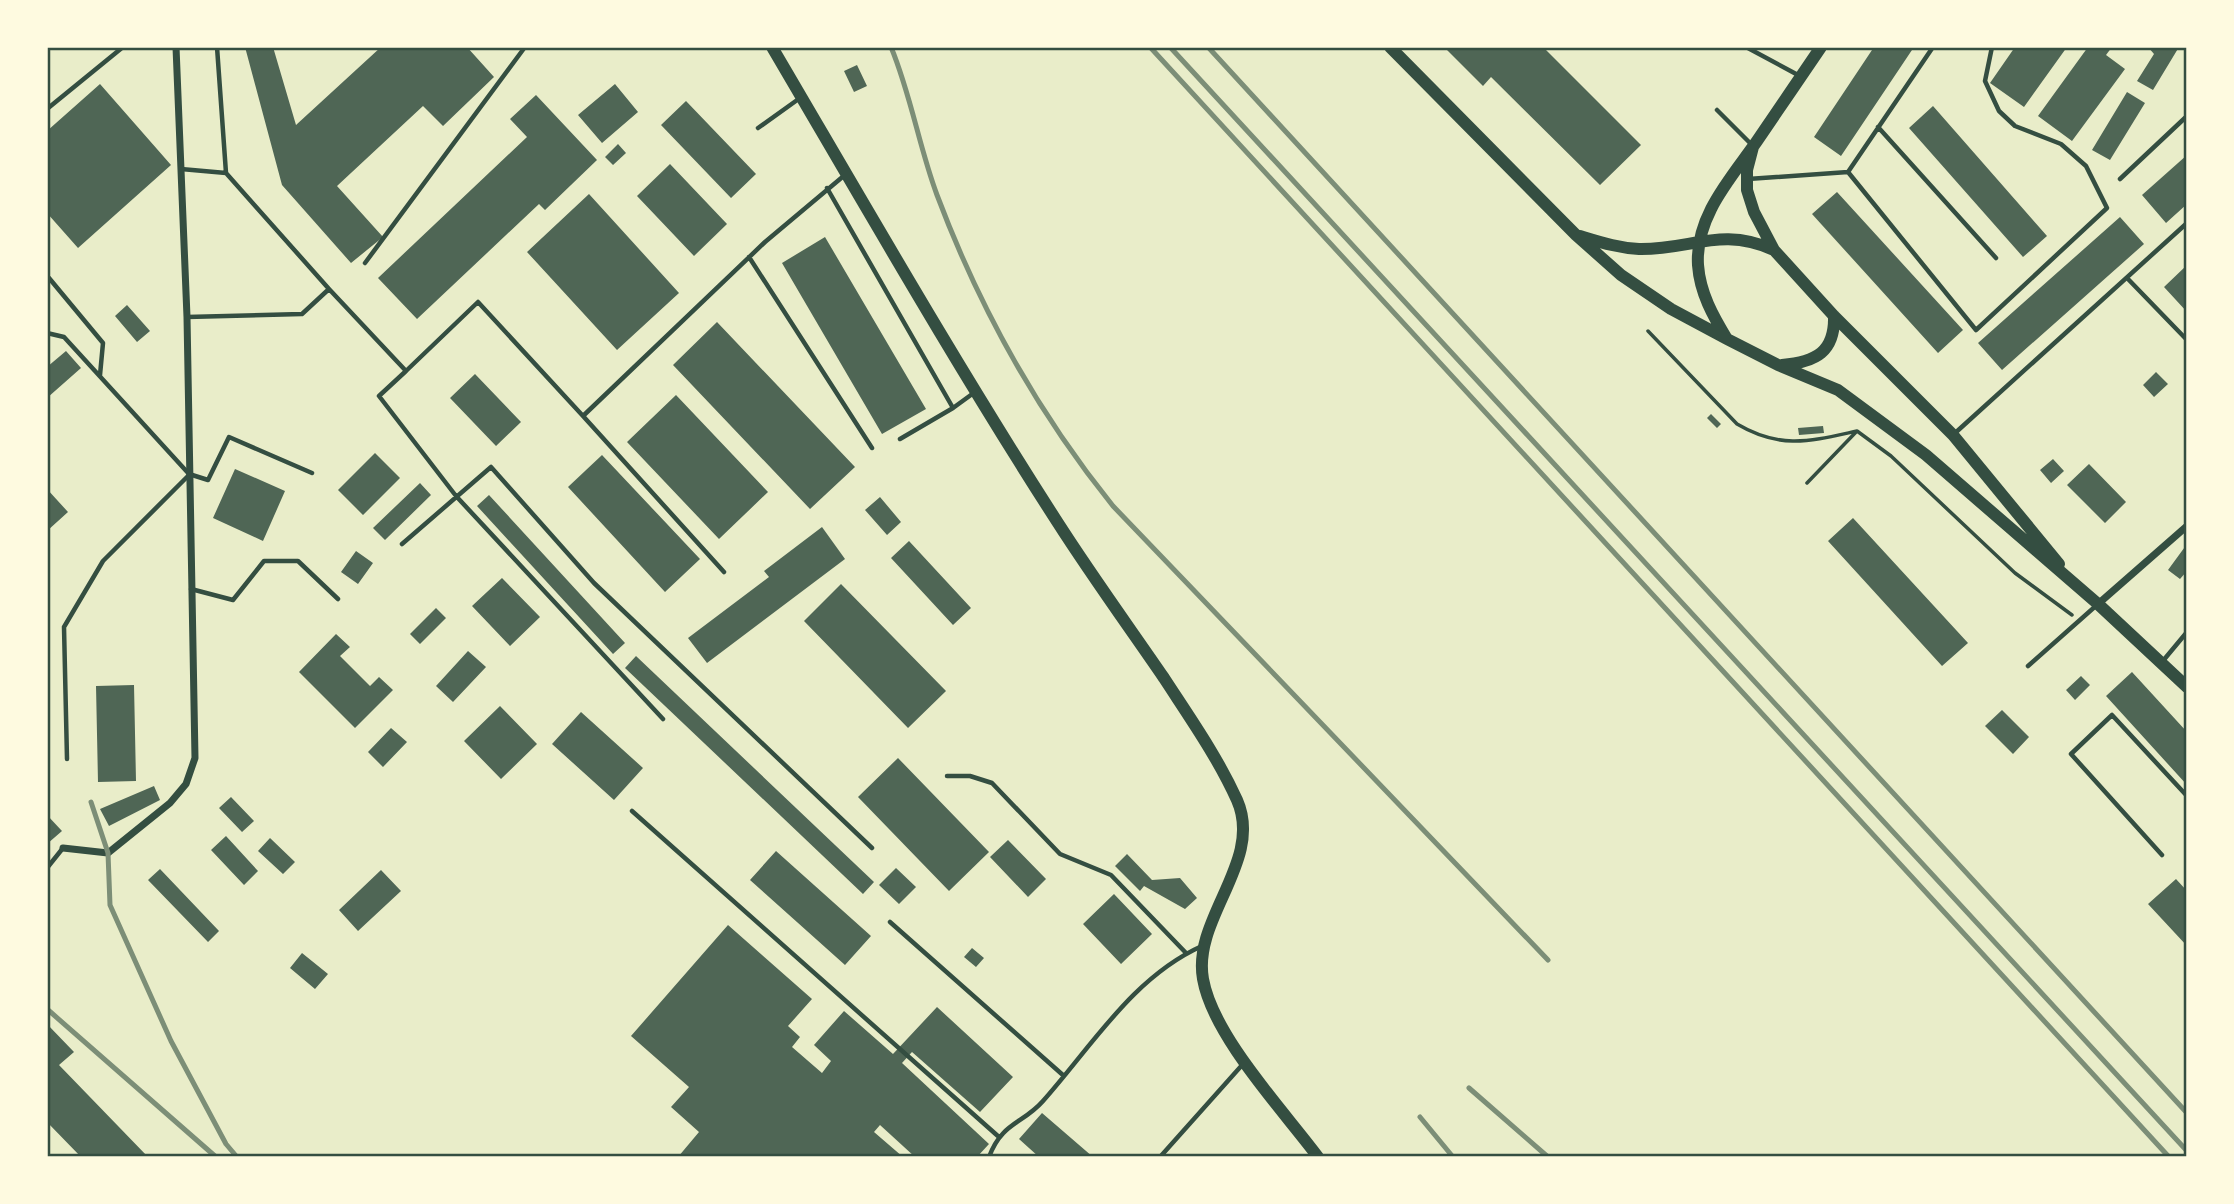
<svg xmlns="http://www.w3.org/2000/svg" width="2234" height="1204" viewBox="0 0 2234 1204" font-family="Literata,serif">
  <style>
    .building { fill: #4f6655 }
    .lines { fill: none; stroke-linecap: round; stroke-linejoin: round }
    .path { stroke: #344e41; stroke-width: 3.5 }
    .service { stroke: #344e41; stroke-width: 4.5 }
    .minor { stroke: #344e41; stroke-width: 7 }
    .secondary { stroke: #344e41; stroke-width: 12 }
    .rail { stroke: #7c8e77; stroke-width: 5 }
    .neatline { fill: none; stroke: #344e41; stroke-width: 2.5 }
  </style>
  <rect width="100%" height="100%" fill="#e9edc9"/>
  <path class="building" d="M245 47H273L296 125 381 47H467L494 77 443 126 423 106 337 186 383 237 351 263 282 185Z
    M1444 47H1543L1641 145 1600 185 1491 77 1483 86Z
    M1874 47H1914L1841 156 1814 137Z
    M2015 47H2067L2024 107 1990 83Z
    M2088 47H2112L2106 55 2125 69 2072 141 2038 116Z
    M2148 47H2179L2153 90 2137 81 2154 54Z
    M857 65 867 86 854 92 844 71Z
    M100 84 171 165 78 248 47 213V131Z
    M615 84 638 112 602 143 578 115Z
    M2127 92 2145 103 2110 160 2092 150Z
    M536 95 597 160 545 210 539 204 417 319 378 278 527 137 510 119Z
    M686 101 756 174 731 198 661 125Z
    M1933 106 2047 236 2023 257 1909 128Z
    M618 144 626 153 613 165 605 157Z
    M2187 155V204L2166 223 2142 195Z
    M670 164 727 224 694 256 637 196Z
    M1837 192 1963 330 1938 353 1812 214Z
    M589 194 679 293 617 350 527 252Z
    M2120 217 2144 244 2002 370 1978 343Z
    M825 237 926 409 882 434 782 263Z
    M2187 265V312L2164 287Z
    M127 305 150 331 137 342 115 316Z
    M717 322 855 467 810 509 673 365Z
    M66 351 81 368 47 398V367Z
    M2156 372 2168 384 2154 397 2143 385Z
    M475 374 521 422 496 446 450 398Z
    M676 395 768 492 719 539 627 442Z
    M1711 414 1721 424 1717 428 1707 418Z
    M1823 426 1824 433 1799 435 1798 428Z
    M375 453 400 478 363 515 338 490Z
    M602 455 700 559 665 592 568 487Z
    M2053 459 2064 471 2051 483 2040 470Z
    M2089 464 2126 502 2105 523 2067 485Z
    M235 469 285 491 263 541 213 518Z
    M420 483 431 495 385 540 373 528Z
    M47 489 68 512 47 531Z
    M489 495 625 643 613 654 477 506Z
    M880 497 901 522 887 535 865 510Z
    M1853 518 1968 643 1942 666 1828 541Z
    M822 527 845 559 707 663 688 638 769 577 764 571Z
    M909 541 971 608 953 625 891 558Z
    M2187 544V571L2180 579 2168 570Z
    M356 551 373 563 358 584 341 572Z
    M502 578 540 617 510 646 472 606Z
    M841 584 946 691 908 728 804 621Z
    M436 608 446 618 420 644 410 634Z
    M336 634 350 647 340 656 370 686 379 677 393 690 355 728 299 672Z
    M468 651 486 667 453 702 436 686Z
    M636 656 874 882 863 894 625 668Z
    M2132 672 2187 732V785L2106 696Z
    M2081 676 2090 685 2075 700 2066 690Z
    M134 685 136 781 98 782 96 686Z
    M500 706 537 744 501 779 464 741Z
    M2002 710 2029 737 2013 754 1985 726Z
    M581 712 643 768 614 800 552 744Z
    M391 728 407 742 383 767 368 752Z
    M898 758 989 852 949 891 858 797Z
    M154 786 160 800 109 826 100 809Z
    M231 797 254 821 242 832 219 808Z
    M47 815 62 831 47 844Z
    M226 836 258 871 244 885 211 850Z
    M270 838 295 862 283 874 258 851Z
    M1008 840 1046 879 1028 897 990 857Z
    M776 851 871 936 845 965 750 880Z
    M1127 854 1152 880 1180 878 1197 898 1185 909 1144 886 1140 891 1115 866Z
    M896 868 916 887 899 904 879 885Z
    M160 869 219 931 208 942 148 880Z
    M381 870 401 891 358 931 339 910Z
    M2176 879 2187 891V946L2148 904Z
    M1114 894 1152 934 1121 964 1083 924Z
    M728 925 812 999 788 1026 800 1037 792 1047 822 1073 831 1061 814 1045 844 1011 893 1054 937 1007 1013 1077 980 1112 912 1052 902 1063 989 1144 977 1157H915L880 1125 874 1132 903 1157H678L699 1132 671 1107 689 1087 631 1036Z
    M972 948 984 958 976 967 964 957Z
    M302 953 328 974 315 989 290 968Z
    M47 1024 74 1052 59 1065 148 1157H81L47 1122Z
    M1042 1113 1093 1157H1039L1019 1139Z"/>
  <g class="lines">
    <path class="path" d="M1648 331 1737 424C1781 450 1811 441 1857 431L1891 456 2015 573 2072 615
      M1807 483 1857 431"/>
    <path class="service" d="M217 47 226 173
      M1746 47 1798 75
      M1933 47 1848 172 1976 330 2107 208 2086 166 2061 144 2015 126 1999 111 1985 81 1992 47
      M47 109 123 47
      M1717 110 1751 144
      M1878 127 1996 258
      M758 128 800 98
      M181 169 226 173 329 289
      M1748 179 1848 172
      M2120 179 2187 116
      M827 188 953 408 900 439
      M749 257 872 448
      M365 263 525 47
      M49 278 103 343 100 375
      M2128 279 2187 340
      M187 317 302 314 329 289 406 371 379 396 456 496 663 719
      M47 333 64 337 189 474 208 480 229 437 312 473
      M406 371 478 302 583 416 765 242 846 174
      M953 408 975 392
      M583 416 724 572
      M1954 434 2187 223
      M402 544 491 467 594 583 872 848
      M191 589 233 600 264 561H298L338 599
      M2162 662 2187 632
      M2028 666 2098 604
      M67 759 64 627 103 561 189 475
      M947 776H970L992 783 1060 854 1111 875 1186 953
      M632 811 999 1137
      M2162 855 2071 754 2112 715 2187 796
      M47 868 63 848
      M890 922 1064 1076
      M989 1157C1002 1122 1023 1124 1043 1101 1092 1046 1133 977 1202 946
      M1160 1157 1243 1064"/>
    <path class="minor" d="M2098 604 2187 526
      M63 848 108 853 170 803 186 784 195 758 187 317 176 47"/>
    <path class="secondary" d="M772 47C866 207 958 368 1058 523 1092 576 1129 627 1164 678 1190 718 1217 756 1237 800 1264 861 1192 918 1203 979 1213 1036 1283 1110 1318 1157
      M1390 47 1576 235 1621 275 1671 309 1727 339 1778 365 1838 390 1926 455 2098 604 2187 687
      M1753 147 1747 170V190L1754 212 1774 250 1834 316 1953 435 2059 564
      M1580 236C1600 242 1618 248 1639 249 1691 250 1721 226 1774 250
      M1727 339C1713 316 1700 293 1698 265 1695 216 1732 177 1757 141 1778 110 1800 78 1821 47
      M1782 365C1816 362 1835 352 1834 316"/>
    <path class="rail" d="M891 47C911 95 919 147 937 195 979 307 1039 414 1113 506L1548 960
      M1150 47 2169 1157
      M1170 47 2187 1151
      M1208 47 2187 1113
      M91 802 108 853 110 905 171 1041 226 1144 237 1157
      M47 1009 216 1157
      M1469 1088 1548 1157
      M1420 1117 1453 1157"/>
  </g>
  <rect width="2234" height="1204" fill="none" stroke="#fefae0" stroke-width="98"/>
  <rect x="49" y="49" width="2136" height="1106" class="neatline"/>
</svg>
